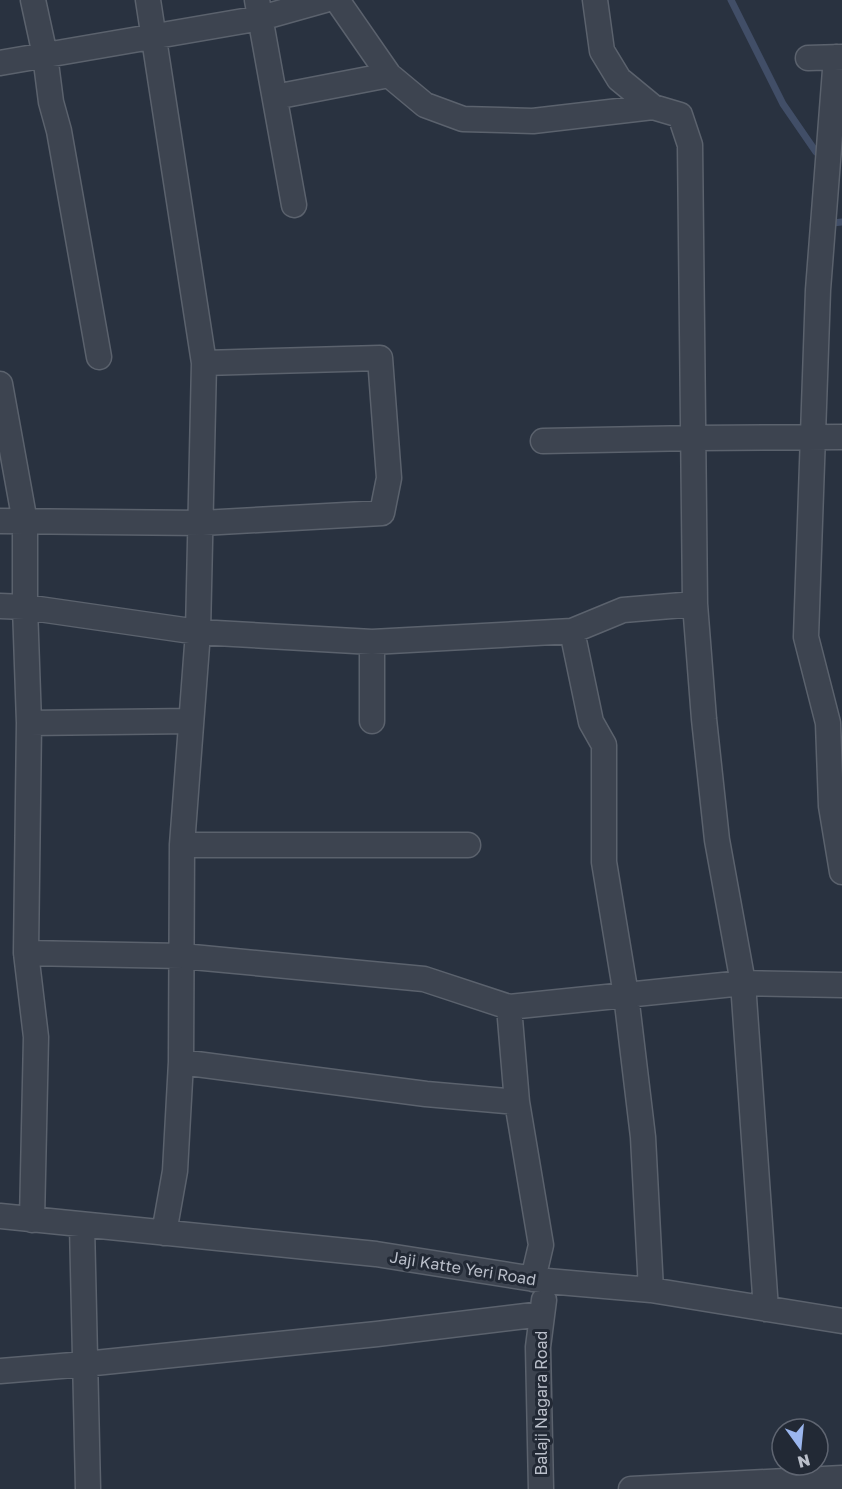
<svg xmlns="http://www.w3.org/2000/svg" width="842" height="1489" viewBox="0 0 842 1489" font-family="'Golos Text',sans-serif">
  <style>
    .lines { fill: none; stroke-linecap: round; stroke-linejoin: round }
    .stream { stroke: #414e67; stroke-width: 7 }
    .street-casing { stroke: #5b626d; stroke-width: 27 }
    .street { stroke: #3d4450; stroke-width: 24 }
    .labels { text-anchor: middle; stroke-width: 6; stroke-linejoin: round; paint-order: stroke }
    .street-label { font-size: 16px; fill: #babfca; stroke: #222935 }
  </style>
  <rect width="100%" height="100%" fill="#293240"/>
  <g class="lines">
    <path class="stream" d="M731 0 783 104 816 152
      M833 218V223L842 222"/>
    <defs>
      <path id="street" d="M33 0 45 55 51 102 59 131 99 357
        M148 0 204 363 198 632 182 845 181 1062 175 1171 164 1233
        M257 0 294 205
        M337 0 389 75 425 105 463 119 533 121 653 107
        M595 0 602 51 619 79 653 107 680 115 690 145 695 604 704 719 717 840 743 983 766 1309
        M836 57 818 290 806 637 828 723 831 806 842 872
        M808 58 842 57
        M0 63 261 18 325 0
        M275 97 389 75
        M0 384 25 522V607L29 723 26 953 36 1037 32 1220
        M543 441 695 438 842 437
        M0 521 202 523 382 513 389 478 380 358 204 363
        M0 606 25 607 198 632 372 642 572 631 623 610 695 604
        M572 631 591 722 604 745V862L626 995 643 1137 651 1290
        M372 721V642
        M29 723 191 721
        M182 845H468
        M26 953 182 956 424 979 509 1007 743 983 842 985
        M509 1007 517 1102 541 1245 533 1279
        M181 1062 426 1094 517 1102
        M0 1216 376 1254 547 1281 651 1290 842 1321
        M82 1225 88 1489
        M0 1371 85 1364 377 1334 542 1314
        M541 1489 538 1347 544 1300
        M631 1489 842 1478"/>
    </defs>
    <use href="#street" class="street-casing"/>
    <use href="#street" class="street"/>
  </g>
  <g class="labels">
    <g class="street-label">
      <text transform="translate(463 1268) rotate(9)" y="6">Jaji Katte Yeri Road</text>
      <text transform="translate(541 1403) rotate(-90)" y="6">Balaji Nagara Road</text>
    </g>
  </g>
  <g transform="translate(800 1447) rotate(165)"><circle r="28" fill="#222935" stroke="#5f6571" stroke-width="1.5"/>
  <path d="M0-4.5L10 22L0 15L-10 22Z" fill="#9bb6ee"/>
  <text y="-9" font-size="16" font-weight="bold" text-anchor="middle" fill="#babfca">N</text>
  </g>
</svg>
